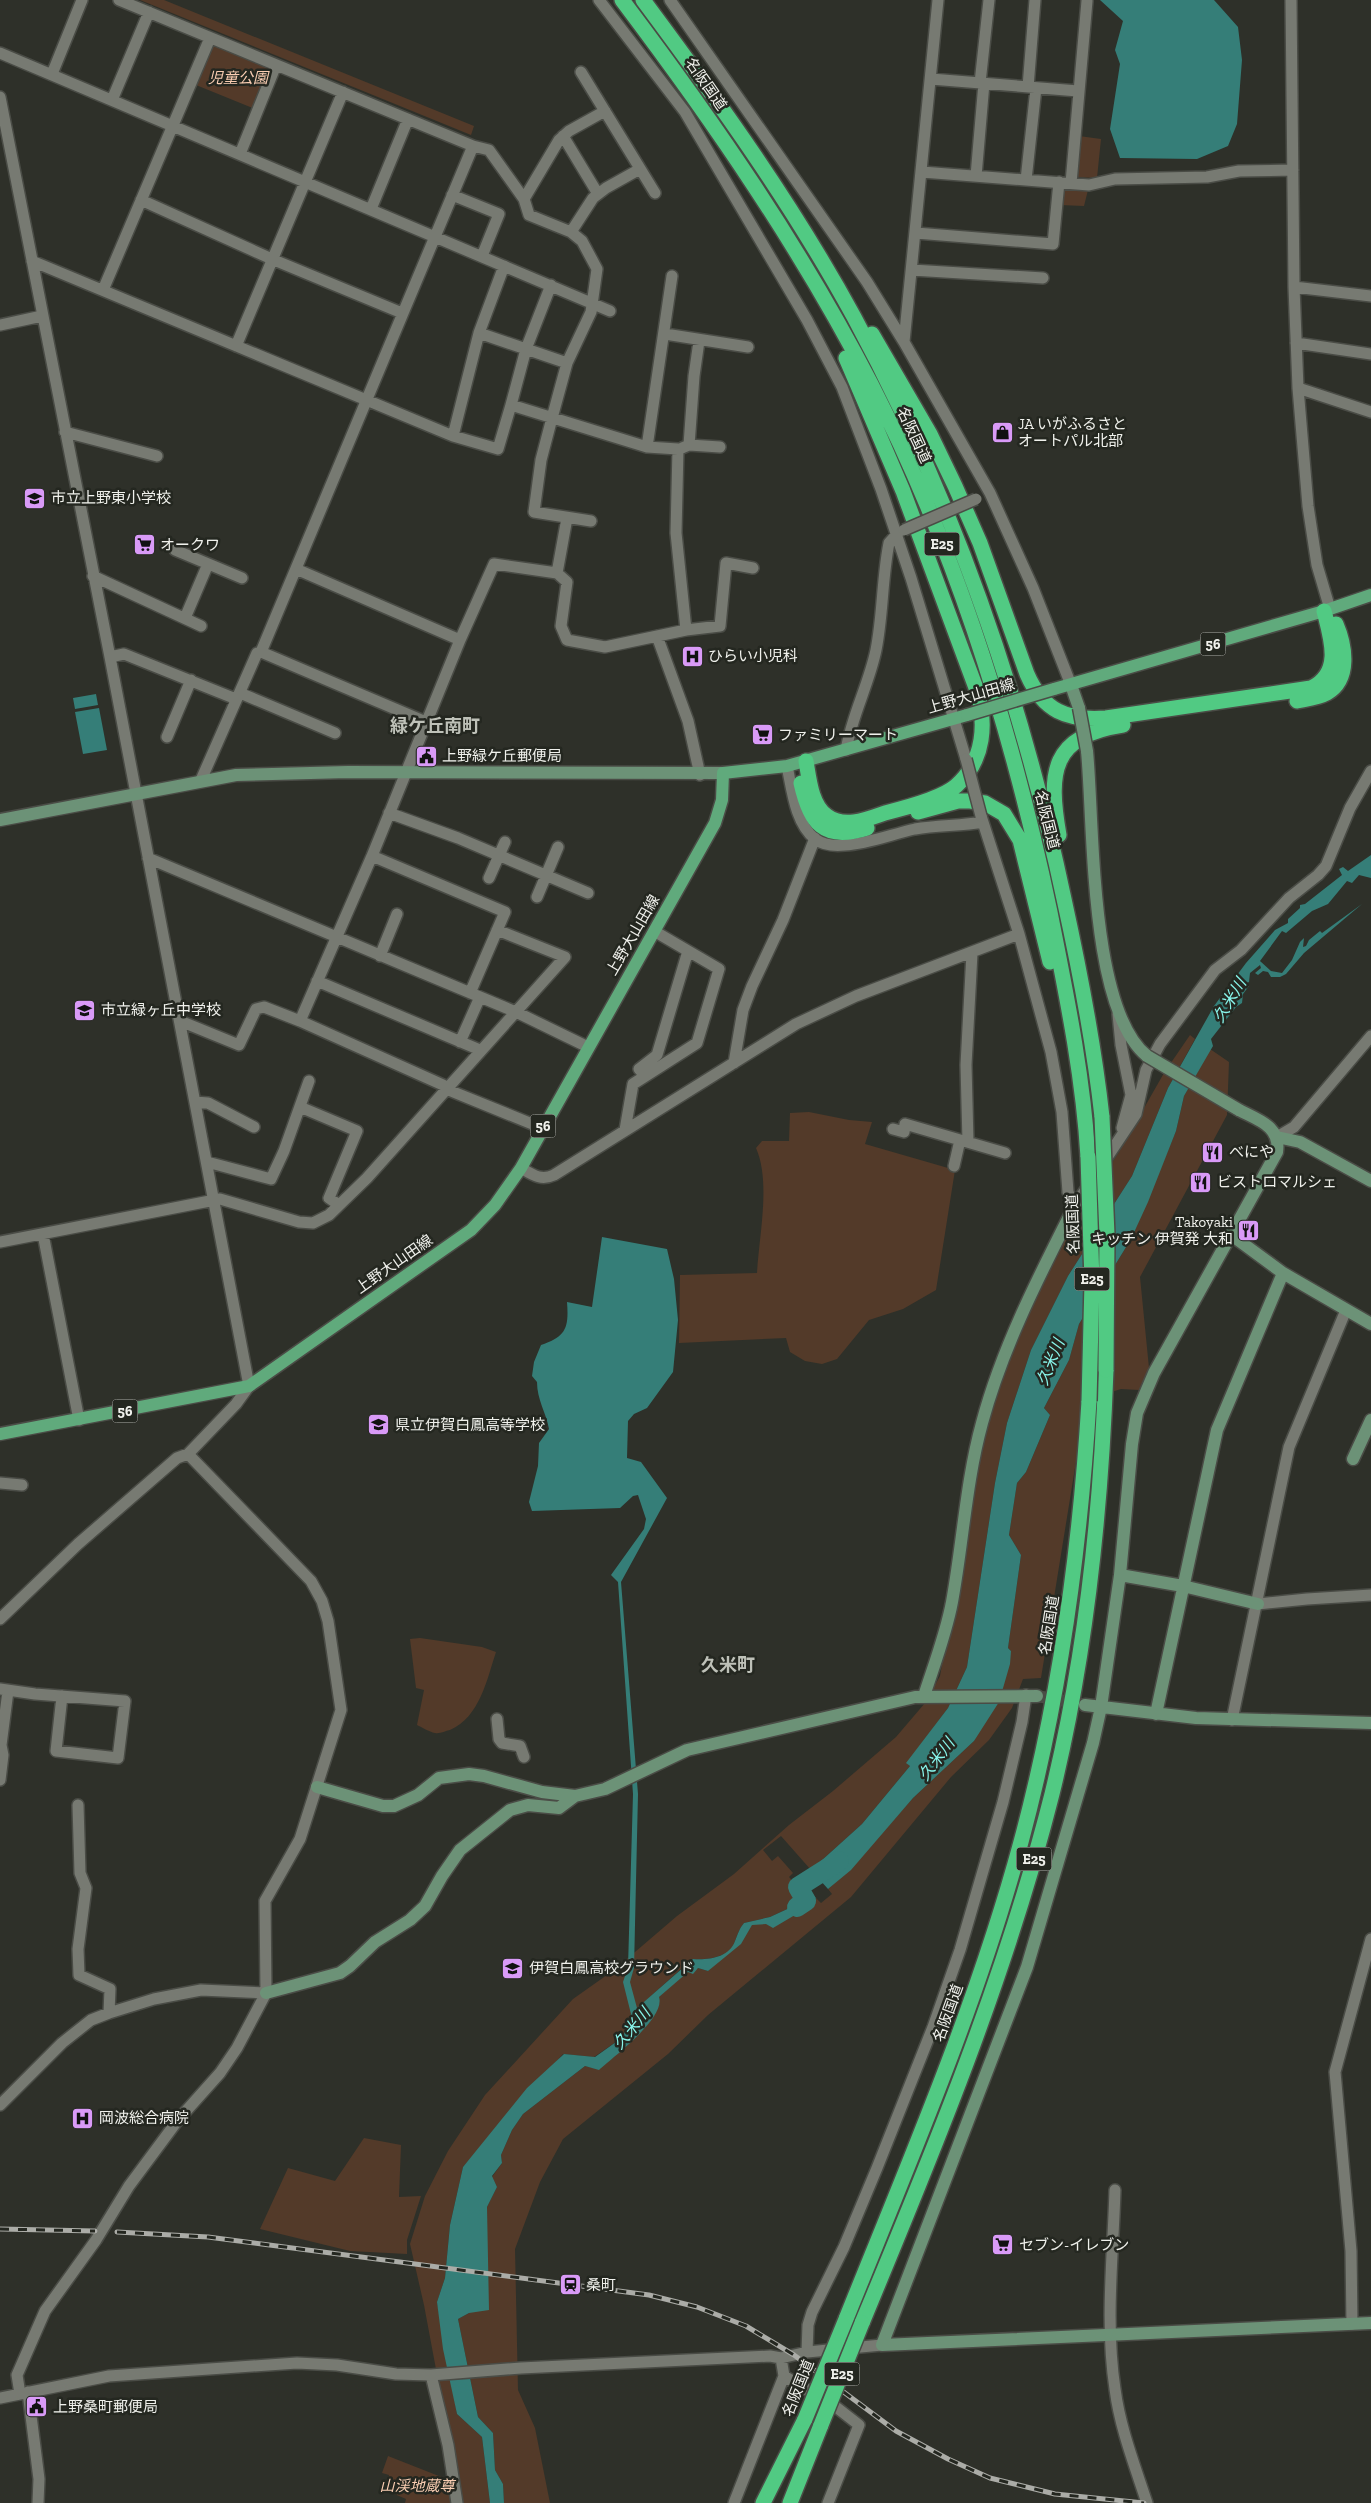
<svg xmlns="http://www.w3.org/2000/svg" width="1371" height="2503" viewBox="0 0 1371 2503" font-family="'Zilla Slab','Noto Sans JP',serif">
  <style>
    .green { fill: #533a29 }
    .water { fill: #357e78 }
    .lines { fill: none; stroke-linecap: round; stroke-linejoin: round }
    .river { stroke: #357e78; stroke-width: 20 }
    .secondary-tunnel { stroke: #4b4d46; stroke-width: 12; stroke-dasharray: 12 6; stroke-linecap: butt }
    .street-casing { stroke: #4a4c46; stroke-width: 14 }
    .secondary-casing { stroke: #4a4c46; stroke-width: 15 }
    .primary-casing { stroke: #4a4c46; stroke-width: 15 }
    .highway-casing { stroke: #4a4c46; stroke-width: 18 }
    .street { stroke: #777a72; stroke-width: 11 }
    .secondary { stroke: #6c9277; stroke-width: 12 }
    .primary { stroke: #60aa7c; stroke-width: 12 }
    .highway { stroke: #51ca83; stroke-width: 15 }
    .rail-casing { stroke: #abaca7; stroke-width: 5 }
    .rail { stroke: #242720; stroke-width: 3; stroke-dasharray: 9; stroke-linecap: butt }
    .street-bridge-casing { stroke: #4a4c46; stroke-width: 14; stroke-linecap: butt }
    .secondary-bridge-casing { stroke: #4a4c46; stroke-width: 15; stroke-linecap: butt }
    .primary-bridge-casing { stroke: #4a4c46; stroke-width: 15; stroke-linecap: butt }
    .highway-bridge-casing { stroke: #4a4c46; stroke-width: 18; stroke-linecap: butt }
    .street-bridge { stroke: #777a72; stroke-width: 11 }
    .secondary-bridge { stroke: #6c9277; stroke-width: 12 }
    .primary-bridge { stroke: #60aa7c; stroke-width: 12 }
    .highway-bridge { stroke: #51ca83; stroke-width: 15 }
    .labels { text-anchor: middle; stroke-width: 5; stroke-linejoin: round; paint-order: stroke }
    .shield { fill: #242720; stroke: #b3b4af; stroke-width: 1 }
    .shield-label { font-size: 14px; font-weight: bold; fill: #f0f1ec }
    .park-label { font-size: 15px; font-style: italic; fill: #f9cdb2; stroke: #242720 }
    .street-label { font-size: 15px; fill: #f0f1ec; stroke: #242720 }
    .poi-label { font-size: 15px; fill: #f0f1ec; stroke: #242720; text-anchor: start }
    .water-label { font-size: 16px; font-style: italic; fill: #88f5eb; stroke: #242720 }
    .quarter-label { font-size: 18px; font-weight: bold; fill: #bec1b8; stroke: #242720 }
  </style>
  <rect width="100%" height="100%" fill="#2e3029"/>
  <path class="green" d="M140 0H164L474 126 471 135Z
    M217 46 267 66 269 70 255 109 196 85 212 47Z
    M1079 136 1101 139 1097 178 1075 177Z
    M1066 189 1088 190 1084 206 1060 205 1063 192Z
    M1190 1035 1195 1039 1168 1088 1132 1176 1068 1276 1031 1350 1007 1423 995 1483 967 1667 948 1708 907 1763 910 1766 862 1824 811 1870 781 1836 763 1850 772 1861 778 1856 793 1873 789 1877 798 1887 796 1905 770 1917 744 1923C739 1929 738 1934 735 1941 729 1958 708 1960 692 1959L631 2014 623 2037 594 2057 563 2054 463 2167 450 2225 445 2278 437 2302 457 2414 482 2437 490 2503H461L424 2305 410 2244 425 2196 448 2151 485 2095 573 1999 614 1970 677 1916 734 1874 789 1825 833 1791 896 1737 925 1703 940 1676 973 1486 988 1420 1008 1357 1077 1215 1119 1152 1164 1073Z
    M1210 1049 1229 1062 1227 1115 1140 1277 1149 1368 1139 1390 1121 1389 1086 1400 1041 1678 1023 1679 1012 1708 989 1740 951 1777 851 1897 708 2015 668 2054 563 2139 540 2182 515 2249 518 2390 535 2428 550 2503H504L503 2484 495 2470 493 2433 478 2417 458 2319 469 2313 486 2238 487 2207 497 2187 492 2177 502 2163 501 2155 512 2130 523 2114 585 2066 599 2069 645 2028 659 1997 668 1988 688 1971 698 1968 708 1971 752 1924C777 1924 798 1914 816 1898L821 1903 832 1894 828 1889 850 1869 913 1798 974 1741 1011 1651 1008 1648 1021 1555 1009 1535 1017 1483 1026 1472 1050 1415 1044 1408 1069 1360 1079 1324 1131 1239 1176 1131 1184 1096Z
    M809 1112 849 1120 872 1122 865 1144 955 1170 936 1290 903 1309 869 1320 837 1359 822 1364 805 1361 790 1352 786 1338 679 1343 680 1275 757 1273C759 1236 771 1182 756 1148L762 1141H789L790 1113Z
    M420 1638 482 1647 496 1652C487 1679 480 1717 450 1730 445 1731 440 1734 435 1733 429 1732 422 1727 417 1725L424 1690 416 1688 410 1639Z
    M364 2138 401 2145 399 2197 421 2196 407 2240V2254L350 2251 260 2229 288 2168 335 2181Z
    M388 2456 449 2480 452 2503H405L406 2499 385 2490 389 2475 382 2473Z"/>
  <path class="water" d="M1100 0H1214L1238 27 1242 60 1237 124 1228 146 1197 159 1120 158 1110 129 1120 64 1115 50 1123 21Z
    M96 694 98 705 75 709 73 698Z
    M99 708 107 750 83 754 75 712Z
    M1371 855V878L1359 875 1352 883 1347 881 1328 904 1312 911 1286 933 1282 931 1260 961 1271 971 1282 973 1292 960 1300 942 1304 938 1303 947 1306 946 1309 940 1320 931 1322 933 1362 904 1304 953 1286 974 1280 977H1271L1268 972 1263 971 1258 975 1255 973 1261 968 1260 965 1250 973 1249 982 1244 984 1242 987 1249 986 1243 994 1242 1003 1236 1007 1211 1039 1213 1046 1184 1096 1176 1131 1148 1202 1131 1239 1079 1324 1069 1360 1044 1408 1050 1415 1026 1472 1017 1483 1009 1535 1021 1555 1008 1648 1011 1651 1010 1664 999 1702 974 1741 913 1798 851 1870 828 1889 811 1870 862 1824 910 1766 906 1763 948 1708 967 1667 995 1483 1007 1423 1031 1350 1068 1276 1132 1176 1168 1088 1214 1006 1246 963 1275 930 1288 923V919L1300 908V905L1305 904 1342 875 1339 869 1343 867 1348 871Z
    M602 1237 667 1249 674 1279 678 1320 673 1372 647 1408 634 1414 628 1421 627 1458 641 1462 667 1498 621 1582 638 1794 634 1968 630 1982 637 2008 693 1959C708 1960 729 1958 735 1941 738 1934 739 1929 744 1923L770 1917 796 1905 798 1887 803 1884 816 1898 800 1912 773 1928 766 1924 752 1925 741 1944 708 1971 698 1968 693 1974 688 1972 659 1997C666 2018 613 2057 599 2070L585 2066 523 2114 512 2130 501 2155 502 2163 492 2176 497 2187 487 2207 489 2310 469 2313 458 2319 478 2417 493 2433 495 2470 503 2484 504 2503H490L482 2437 457 2414 443 2349 437 2302 445 2278 450 2225 463 2167 527 2088 564 2054 595 2057 623 2037 631 2014 623 1982 628 1967 633 1794 618 1582 611 1575 644 1529 646 1519 638 1495 633 1496 620 1508 532 1511 529 1502 538 1466 539 1443 549 1429C546 1412 537 1400 537 1382L532 1376 534 1362 541 1345C566 1337 569 1328 567 1302L592 1307Z"/>
  <g class="lines">
    <path class="river" d="M797 1907 806 1901 798 1887 839 1861"/>
    <path class="secondary-tunnel" d="M1037 1696 1081 1704"/>
    <defs>
      <path id="street" d="M119 0 473 146 489 150 524 199 529 215 571 232 582 241 597 269 591 312 567 363 552 418 541 460 534 512 591 521
        M599 0 685 112 807 320 842 387 881 489 911 578 966 759
        M670 0 867 282 904 342 990 493 1033 588 1071 685
        M1291 0 1294 287 1298 388 1308 506 1317 565 1330 609
        M0 53 610 311
        M581 72 655 193
        M52 74 82 0
        M931 79 1078 91
        M980 83 989 0
        M1028 87 1035 0
        M0 97 110 657 249 1386 236 1404 188 1454 177 1458 78 1544 0 1619
        M112 100 149 12
        M563 136 598 194
        M240 154 276 65
        M922 172 1089 185 1115 179 1207 177 1239 171 1293 170
        M976 176 984 83
        M1026 180 1036 88
        M1071 183 1087 1
        M452 195 499 214 482 256
        M524 199 559 140 569 131 605 111
        M141 200 274 260 402 313
        M371 209 408 119
        M571 232 593 198 606 188 640 169
        M916 233 1053 244 1059 182
        M32 261 453 436 498 449 511 405 647 447 678 449 676 533 686 630 605 647 567 640 561 626 567 582 557 573
        M912 270 1043 278
        M1294 287 1371 296
        M103 290 210 38
        M0 325 42 316
        M479 333 567 363
        M665 334 748 347
        M904 342 938 0
        M1296 343 1371 354
        M236 346 343 92
        M1298 388 1371 412
        M511 405 526 349 551 285
        M65 432 157 456
        M453 436 479 333 504 266
        M689 445 694 376 699 341
        M647 447 672 276
        M682 448 689 445 720 447
        M175 550 242 578
        M296 569 460 640
        M93 576 201 626
        M185 618 208 564
        M686 630 720 626 726 563 753 568
        M657 636 688 721 700 775
        M261 652 426 722
        M110 657 124 654 236 699
        M240 693 335 733
        M167 737 191 680
        M846 750C852 715 869 684 876 650 883 615 882 578 889 543L898 533
        M787 766C792 789 795 823 815 839 823 845 835 846 845 845 868 844 892 834 915 829 938 825 961 826 983 822
        M201 780 257 653 261 652 473 146
        M389 813 458 838 588 893
        M981 816 1019 934 1051 1052 1062 1112 1068 1192 1074 1207
        M372 856 505 912 470 993
        M148 858 516 1012 588 1047
        M489 878 505 842
        M537 897 558 847
        M380 956 397 914
        M317 981 480 1050
        M1118 1014 1121 1045 1131 1095 1122 1128
        M180 1021 239 1045 256 1009 264 1007 300 1021 443 1085 446 1089 542 1128
        M300 1021 372 856 460 640 494 564 557 573 567 518
        M460 1042 480 997
        M734 1063 743 1010 752 986 783 920 815 838
        M645 1076 639 1069 657 1055 688 951
        M195 1102 208 1103 254 1127
        M300 1107 357 1131 329 1198 339 1205
        M893 1129 904 1132 905 1124 1005 1153
        M625 1130 633 1084 697 1043 719 969 654 931
        M1277 1137 1294 1127 1371 1036
        M968 1142 966 1065 972 953
        M207 1162 271 1179 284 1151 309 1081
        M954 1166 960 1140
        M521 1168C533 1175 541 1181 554 1175L796 1024 856 996 1019 934
        M1074 1207 1136 1114 1146 1070 1160 1044 1215 970 1241 950 1289 898 1318 875 1326 866 1350 808 1371 771
        M43 1234 79 1420
        M0 1242 220 1199 299 1222 313 1223 329 1215 367 1178 565 957 497 930
        M0 1483 22 1485
        M1258 1604 1307 1599 1371 1595
        M0 1689 35 1694 125 1701 118 1758 56 1751 62 1696
        M497 1719 499 1739 502 1743 520 1746 524 1757
        M1232 1720 1289 1447 1346 1310
        M0 1780 3 1755 1 1745 8 1691
        M78 1805 80 1873 86 1888 78 1949 79 1975 110 1989 109 2013
        M0 2105 62 2043 91 2020 109 2013 154 1999 201 1990 266 1993
        M1115 2190C1113 2256 1105 2323 1115 2389 1120 2428 1135 2466 1147 2503
        M1352 2324 1351 2251 1335 2072 1371 1939
        M807 2352 808 2325 812 2312 844 2247 877 2168 933 2027 960 1950 1003 1802 1022 1722 1026 1695
        M431 2375 448 2445 457 2503
        M784 2376 836 2407 859 2425 828 2503
        M28 2392 39 2479 38 2503
        M20 2394 17 2375 45 2311 96 2240 129 2186 178 2120 220 2073 237 2048 266 1993 265 1901 300 1839 341 1710 328 1621 322 1601 311 1581 188 1454
        M0 2398 109 2376 297 2363 337 2365 396 2374 431 2375 521 2368 770 2356 781 2358 807 2352 882 2345
        M734 2503 784 2376 781 2358"/>
      <path id="secondary" d="M1071 685 1079 708
        M1087 751C1094 823 1089 1009 1147 1056
        M0 820 236 775 348 772 723 773
        M1239 1110C1258 1120 1281 1126 1277 1152L1154 1373 1137 1413 1132 1444 1120 1575 1101 1707 1093 1743 1027 1967 882 2345 1371 2323
        M1277 1137 1300 1142 1371 1181
        M1230 1234 1283 1273 1371 1324
        M1353 1459 1371 1420
        M1120 1575 1183 1586 1258 1604
        M924 1696C934 1665 946 1634 952 1602 963 1542 966 1481 982 1423 1002 1348 1039 1276 1074 1207
        M1085 1705 1196 1718 1371 1723
        M1156 1714 1217 1430 1283 1273
        M317 1787 383 1806H394L418 1795 439 1778 469 1774 484 1776 542 1792 575 1796 605 1789 687 1750 915 1697 1037 1696
        M266 1993 340 1973 350 1966 375 1942 410 1920 425 1906 442 1876 460 1850 510 1810 528 1805 559 1808 575 1796"/>
      <path id="primary" d="M1054 689 1324 611 1371 595
        M0 1434 249 1386 471 1230 495 1205 521 1168 715 823 722 800 723 773 787 766 967 715"/>
      <path id="highway" d="M622 0C714 122 801 248 871 384 956 550 1012 730 1050 912 1066 993 1083 1074 1088 1157
        M643 0C719 102 793 205 854 317 953 500 1021 696 1064 899 1080 972 1094 1044 1102 1117
        M872 334 930 434 955 486 980 543 1027 674C1043 711 1067 721 1106 718L1311 688C1343 673 1331 638 1324 611
        M1297 701C1306 699 1318 698 1327 693 1351 679 1345 645 1336 624
        M806 761C809 778 811 805 827 816 844 829 868 819 885 813 905 808 941 799 956 786 985 760 987 722 976 688L903 491 846 358
        M801 783C810 823 823 842 867 828
        M918 812 958 801H970L985 803 1004 814 1020 840 1050 962
        M1059 835C1048 772 1051 736 1123 725
        M846 2319C909 2162 977 2005 1021 1842 1060 1697 1080 1551 1089 1401
        M862 2323C934 2150 1006 1976 1052 1794 1086 1655 1101 1513 1106 1370
        M763 2503 805 2419
        M790 2503 821 2425"/>
    </defs>
    <use href="#street" class="street-casing"/>
    <use href="#secondary" class="secondary-casing"/>
    <use href="#primary" class="primary-casing"/>
    <use href="#highway" class="highway-casing"/>
    <use href="#street" class="street"/>
    <use href="#secondary" class="secondary"/>
    <use href="#primary" class="primary"/>
    <use href="#highway" class="highway"/>
    <defs>
      <path id="rail" d="M0 2229 95 2231
        M117 2232 208 2237 415 2264 649 2295 697 2307 746 2326 794 2355 896 2431 948 2459 990 2478 1055 2494 1144 2503"/>
    </defs>
    <use href="#rail" class="rail-casing"/>
    <use href="#rail" class="rail"/>
    <defs>
      <path id="street-bridge" d="M904 530 976 499
        M966 759 981 816"/>
      <path id="secondary-bridge" d="M1079 708 1087 751
        M1147 1056 1239 1110"/>
      <path id="primary-bridge" d="M967 715 1054 689"/>
      <path id="highway-bridge" d="M1102 1117 1107 1235 1106 1370
        M1088 1157 1092 1282 1089 1401
        M805 2419 846 2319
        M821 2425 862 2323"/>
    </defs>
    <use href="#street-bridge" class="street-bridge-casing"/>
    <use href="#secondary-bridge" class="secondary-bridge-casing"/>
    <use href="#primary-bridge" class="primary-bridge-casing"/>
    <use href="#highway-bridge" class="highway-bridge-casing"/>
    <use href="#street-bridge" class="street-bridge"/>
    <use href="#secondary-bridge" class="secondary-bridge"/>
    <use href="#primary-bridge" class="primary-bridge"/>
    <use href="#highway-bridge" class="highway-bridge"/>
  </g>
  <defs>
    <symbol id="shop-square" viewBox="-11 -11 22 22"><rect x="-9" y="-9" width="18" height="18" rx="4" fill="#d99af7" stroke="#242720"/><path d="M-5-2.5h2.3a2.7 3.5 0 0 1 5.4 0H5L5.5 6h-11ZM-1.5-2.5h3a1.5 2.3 0 0 0-3 0Z" fill="#111"/></symbol>
    <symbol id="school-square" viewBox="-11 -11 22 22"><rect x="-9" y="-9" width="18" height="18" rx="4" fill="#d99af7" stroke="#242720"/><path d="M0-5L7-2L0 1L-7-2ZM-4 1L0 2.5L4 1V4Q0 6-4 4Z" fill="#111"/></symbol>
    <symbol id="supermarket-square" viewBox="-11 -11 22 22"><rect x="-9" y="-9" width="18" height="18" rx="4" fill="#d99af7" stroke="#242720"/><path d="M-6-5.5h2.5l.6 2H6L4.5 2H-2.5L-4.4-4H-6ZM-1.5 3.2a1.3 1.3 0 1 0 .1 0ZM3 3.2a1.3 1.3 0 1 0 .1 0Z" fill="#111"/></symbol>
    <symbol id="hospital-square" viewBox="-11 -11 22 22"><rect x="-9" y="-9" width="18" height="18" rx="4" fill="#d99af7" stroke="#242720"/><path d="M-5-5h3v3.5h4V-5h3V5h-3V1.5h-4V5h-3Z" fill="#111"/></symbol>
    <symbol id="civic-square" viewBox="-11 -11 22 22"><rect x="-9" y="-9" width="18" height="18" rx="4" fill="#d99af7" stroke="#242720"/><path d="M-.6-6.5H3V-4.5H.6V-3L4-1V1h2V6H-6V1h2V-1L-.6-3ZM-1.2 2.5V6h2.4V2.5Z" fill="#111"/></symbol>
    <symbol id="restaurant-square" viewBox="-11 -11 22 22"><rect x="-9" y="-9" width="18" height="18" rx="4" fill="#d99af7" stroke="#242720"/><path d="M-5-6h1v4h1v-4h1v4h1v-4h1v5L-1.5 .5V6h-2V.5L-5-1ZM5-6V6H3V1.5H1.5Q1.5-4 5-6Z" fill="#111"/></symbol>
    <symbol id="station-square" viewBox="-11 -11 22 22"><rect x="-9" y="-9" width="18" height="18" rx="4" fill="#d99af7" stroke="#242720"/><path d="M-3-6H3Q5-6 5-4V2Q5 4 3 4L4.5 6H3L1.5 4h-3L-3 6H-4.5L-3 4Q-5 4-5 2V-4Q-5-6-3-6ZM-3.5-4v3h7v-3ZM-3.5 1v1.5H-2V1ZM2 1v1.5H3.5V1Z" fill="#111"/></symbol>
  </defs>
  <g fill-rule="evenodd">
    <use href="#shop-square" x="990" y="420" width="25" height="25"/>
    <use href="#school-square" x="22" y="486" width="25" height="25"/>
    <use href="#supermarket-square" x="132" y="532" width="25" height="25"/>
    <use href="#hospital-square" x="680" y="644" width="25" height="25"/>
    <use href="#supermarket-square" x="750" y="722" width="25" height="25"/>
    <use href="#civic-square" x="414" y="744" width="25" height="25"/>
    <use href="#school-square" x="72" y="998" width="25" height="25"/>
    <use href="#restaurant-square" x="1200" y="1140" width="25" height="25"/>
    <use href="#restaurant-square" x="1188" y="1170" width="25" height="25"/>
    <use href="#restaurant-square" x="1236" y="1218" width="25" height="25"/>
    <use href="#school-square" x="366" y="1412" width="25" height="25"/>
    <use href="#school-square" x="500" y="1956" width="25" height="25"/>
    <use href="#hospital-square" x="70" y="2106" width="25" height="25"/>
    <use href="#supermarket-square" x="990" y="2232" width="25" height="25"/>
    <use href="#station-square" x="558" y="2272" width="25" height="25"/>
    <use href="#civic-square" x="24" y="2394" width="25" height="25"/>
  </g>
  <g class="labels">
    <g class="shield">
      <rect x="924.5" y="532.5" width="35" height="23" rx="4"/>
      <rect x="1200.5" y="632.5" width="25" height="23" rx="4"/>
      <rect x="530.5" y="1114.5" width="25" height="23" rx="4"/>
      <rect x="1074.5" y="1267.5" width="35" height="23" rx="4"/>
      <rect x="112.5" y="1399.5" width="25" height="23" rx="4"/>
      <rect x="1016.5" y="1847.5" width="35" height="23" rx="4"/>
      <rect x="824.5" y="2362.5" width="35" height="23" rx="4"/>
    </g>
    <g class="shield-label">
      <text x="942" y="549">E25</text>
      <text x="1213" y="649">56</text>
      <text x="543" y="1131">56</text>
      <text x="1092" y="1284">E25</text>
      <text x="125" y="1416">56</text>
      <text x="1034" y="1864">E25</text>
      <text x="842" y="2379">E25</text>
    </g>
    <g class="park-label">
      <text x="238" y="83">児童公園</text>
      <text x="417" y="2491">山渓地蔵尊</text>
    </g>
    <g class="street-label">
      <text transform="translate(706 84) rotate(55)" y="5">名阪国道</text>
      <text transform="translate(914 435) rotate(65)" y="5">名阪国道</text>
      <text transform="translate(971 696) rotate(-16)" y="5">上野大山田線</text>
      <text transform="translate(1047 820) rotate(76)" y="5">名阪国道</text>
      <text transform="translate(633 935) rotate(-60)" y="5">上野大山田線</text>
      <text transform="translate(1073 1224) rotate(-92)" y="5">名阪国道</text>
      <text transform="translate(394 1264) rotate(-35)" y="5">上野大山田線</text>
      <text transform="translate(1049 1625) rotate(-81)" y="5">名阪国道</text>
      <text transform="translate(948 2013) rotate(-70)" y="5">名阪国道</text>
      <text transform="translate(798 2388) rotate(-68)" y="5">名阪国道</text>
    </g>
    <g class="poi-label">
      <text x="1018" y="429">JA いがふるさと<tspan x="1018" dy="17">オートパル北部</tspan></text>
      <text x="51" y="503">市立上野東小学校</text>
      <text x="160" y="550">オークワ</text>
      <text x="708" y="661">ひらい小児科</text>
      <text x="778" y="740">ファミリーマート</text>
      <text x="442" y="761">上野緑ケ丘郵便局</text>
      <text x="101" y="1015">市立緑ヶ丘中学校</text>
      <text x="1229" y="1157">べにや</text>
      <text x="1217" y="1187">ビストロマルシェ</text>
      <text x="1233" y="1227" text-anchor="end">Takoyaki<tspan x="1233" dy="17">キッチン 伊賀発 大和</tspan></text>
      <text x="395" y="1430">県立伊賀白鳳高等学校</text>
      <text x="529" y="1973">伊賀白鳳高校グラウンド</text>
      <text x="99" y="2123">岡波総合病院</text>
      <text x="1019" y="2250">セブン-イレブン</text>
      <text x="586" y="2290">桑町</text>
      <text x="53" y="2412">上野桑町郵便局</text>
    </g>
    <g class="water-label">
      <text transform="translate(1229 1000) rotate(-59)" y="6">久米川</text>
      <text transform="translate(1050 1362) rotate(-68)" y="6">久米川</text>
      <text transform="translate(936 1759) rotate(-53)" y="6">久米川</text>
      <text transform="translate(631 2028) rotate(-50)" y="6">久米川</text>
    </g>
    <g class="quarter-label">
      <text x="435" y="732">緑ケ丘南町</text>
      <text x="728" y="1671">久米町</text>
    </g>
  </g>
</svg>
